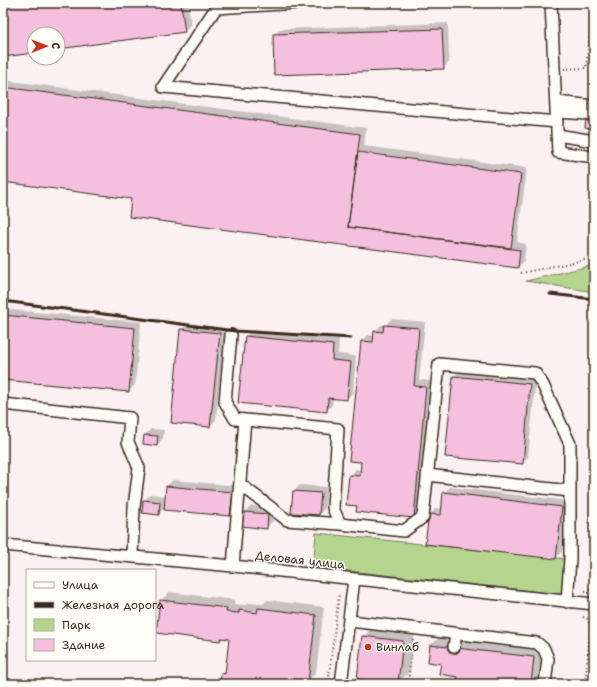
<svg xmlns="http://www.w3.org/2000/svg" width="597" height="687" viewBox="0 0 597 687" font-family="'Shantell Sans',sans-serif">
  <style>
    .green { fill: #b5d58f; stroke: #788056 }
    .shadow { fill: #0003 }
    .building { fill: #f4c0dd; stroke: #3b2a1e }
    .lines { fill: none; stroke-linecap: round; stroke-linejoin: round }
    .minor-casing { stroke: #3b2a1e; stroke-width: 14 }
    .path { stroke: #3b2a1e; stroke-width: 2; stroke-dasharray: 1 3; stroke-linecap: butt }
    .minor { stroke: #fdfcf7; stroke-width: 11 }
    .rail { stroke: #3b2a1e; stroke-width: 3 }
    .poi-dot { fill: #c8321e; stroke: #fdfcf7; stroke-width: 1.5 }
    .labels { text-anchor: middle; stroke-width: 3; stroke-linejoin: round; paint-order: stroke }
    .street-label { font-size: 12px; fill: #3b2a1e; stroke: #fdfcf7 }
    .poi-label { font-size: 12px; fill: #3b2a1e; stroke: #fdfcf7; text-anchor: start }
  </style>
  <rect width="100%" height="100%" fill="#fbf0f2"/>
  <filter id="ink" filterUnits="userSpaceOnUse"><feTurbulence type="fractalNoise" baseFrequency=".025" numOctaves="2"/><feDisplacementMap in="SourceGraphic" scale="8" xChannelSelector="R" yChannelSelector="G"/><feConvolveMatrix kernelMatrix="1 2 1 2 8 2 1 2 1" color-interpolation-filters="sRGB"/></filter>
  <g filter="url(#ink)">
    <path class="green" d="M594 265V292L526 281Z
      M316 533 566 559 565 587 559 594 313 567Z"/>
    <path class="shadow" d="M3 3H188L191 25 184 31 58 48V34H34V52L3 56Z
      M448 23 449 62 443 68 274 35 280 29Z
      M3 80 366 128 364 146 527 168 517 242 526 244 524 261 518 267 132 198 3 181Z
      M3 309 141 322 135 385 129 391 3 379Z
      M391 319 425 322 419 380 432 381 419 510 413 517 358 505 350 476 356 469 361 470 362 341 368 335 375 336V331L381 325 385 326Z
      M188 324 225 328 216 420 210 426 181 330Z
      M252 330 339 339 338 354 356 356 353 393 346 399 333 398 332 405 326 411 246 336Z
      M460 370 536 378 528 457 522 463 454 377Z
      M151 429 164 430 163 438 157 445 145 435Z
      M173 480 239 486 236 509 230 515 163 509 158 514 144 501 150 494 166 496 167 486Z
      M300 485 327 487 325 508 319 514 294 491Z
      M450 487 568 501 562 552 555 558 430 515 436 508 442 509 444 493Z
      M251 506 274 508 273 521 266 528 245 512Z
      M169 592 235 600 234 604 246 605 248 603 263 604 267 600 324 607 316 672 308 681 301 680 300 684H221L222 674 227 669 230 639 222 638 220 640 161 601Z
      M375 625 415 629 410 671 398 683 363 637Z
      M444 633 546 645 541 684H470L458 683 459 676 442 663 429 661 431 645Z"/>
    <path class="building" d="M3 3H181L185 32 58 49V34H34V53L3 57Z
      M442 29 444 69 274 75 273 34Z
      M3 87 360 134 348 227 520 250 518 268 129 217 131 199 3 182Z
      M586 118H594V130L585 128Z
      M358 152 521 174 511 248 348 227Z
      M3 315 135 328 129 392 3 380Z
      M384 325 419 328 414 386 426 387 414 518 356 512 357 506 346 505 349 475 360 476 361 462 349 461 361 341 373 342 374 331 383 332Z
      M180 329 220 333 210 427 171 423Z
      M245 336 333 345 332 360 351 362 347 400 328 398 327 412 238 403Z
      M453 376 530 384 523 464 445 457Z
      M144 435 158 436 157 446 143 444Z
      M166 486 233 492 230 516 164 510Z
      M293 491 321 493 319 515 291 513Z
      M443 492 562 507 556 559 425 544 429 514 441 515Z
      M143 500 160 502 159 515 142 513Z
      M244 512 268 514 267 529 242 526Z
      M160 600 227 608 226 612 239 613V610L257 613 258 608 316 615 308 682 294 680 293 684H220L221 673 225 674 229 639 221 638 220 641 156 633Z
      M362 636 403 641 398 684 357 679Z
      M430 645 534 657 531 684 457 683 458 677 439 674 441 664 428 662Z"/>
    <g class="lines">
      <defs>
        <path id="minor" d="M299 3 216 8 163 87 557 122
          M551 3 558 152 594 157
          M556 102 594 106
          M556 112 588 114 594 116
          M557 135 594 141
          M231 335 225 402 235 419 338 429 333 508 340 524 404 531 423 517 439 364 535 373 543 385 570 444V491L427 475
          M3 404 130 418 128 442 139 468 134 507 132 556
          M240 484 287 520 340 524
          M3 545 233 566 594 604
          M233 566 245 420
          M567 602 570 559V491
          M350 621 537 643 544 649 548 659 545 684
          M454 647 456 634
          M341 684 354 579"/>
      </defs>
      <use href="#minor" class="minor-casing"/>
      <path class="path" d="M564 69 586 68 594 3
        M521 273 594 258
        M585 591 593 589 594 585
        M583 617 587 619 591 625 585 684
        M353 682 372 684
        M328 684 339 594
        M408 684 413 638"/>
      <use href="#minor" class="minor"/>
      <path class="rail" d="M550 294 594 299
        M3 301 235 331 351 338"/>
    </g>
  </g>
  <circle class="poi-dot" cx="368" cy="647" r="4"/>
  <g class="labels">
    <g class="street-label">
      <text transform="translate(300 560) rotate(6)" y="4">Деловая улица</text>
    </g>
    <g class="poi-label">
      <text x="376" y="651">Винлаб</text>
    </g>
  </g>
  <rect width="597" height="687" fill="none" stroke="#fdfcf7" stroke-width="16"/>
  <rect x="8" y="8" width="581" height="671" fill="none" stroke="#3b2a1e" stroke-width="1.5" filter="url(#ink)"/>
  <rect x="26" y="569" width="130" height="92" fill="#fdfcf7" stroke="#afa8a0"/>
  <rect x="34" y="582" width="20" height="6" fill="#fdfcf7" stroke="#afa8a0"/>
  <text x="62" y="589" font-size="12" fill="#3b2a1e">Улица</text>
  <rect x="34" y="602" width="20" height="6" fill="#3b2a1e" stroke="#afa8a0"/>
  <text x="62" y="609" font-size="12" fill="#3b2a1e">Железная дорога</text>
  <rect x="34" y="619" width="20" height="12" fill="#b5d58f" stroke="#afa8a0"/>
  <text x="62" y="629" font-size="12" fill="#3b2a1e">Парк</text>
  <rect x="34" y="639" width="20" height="12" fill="#f4c0dd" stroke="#afa8a0"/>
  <text x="62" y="649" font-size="12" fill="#3b2a1e">Здание</text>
  <g transform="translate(46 46) rotate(89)"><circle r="19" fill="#fdfcf7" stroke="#afa8a0"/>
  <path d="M0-3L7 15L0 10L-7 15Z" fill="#c8321e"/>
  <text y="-6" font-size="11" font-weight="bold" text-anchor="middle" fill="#3b2a1e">С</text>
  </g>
</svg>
